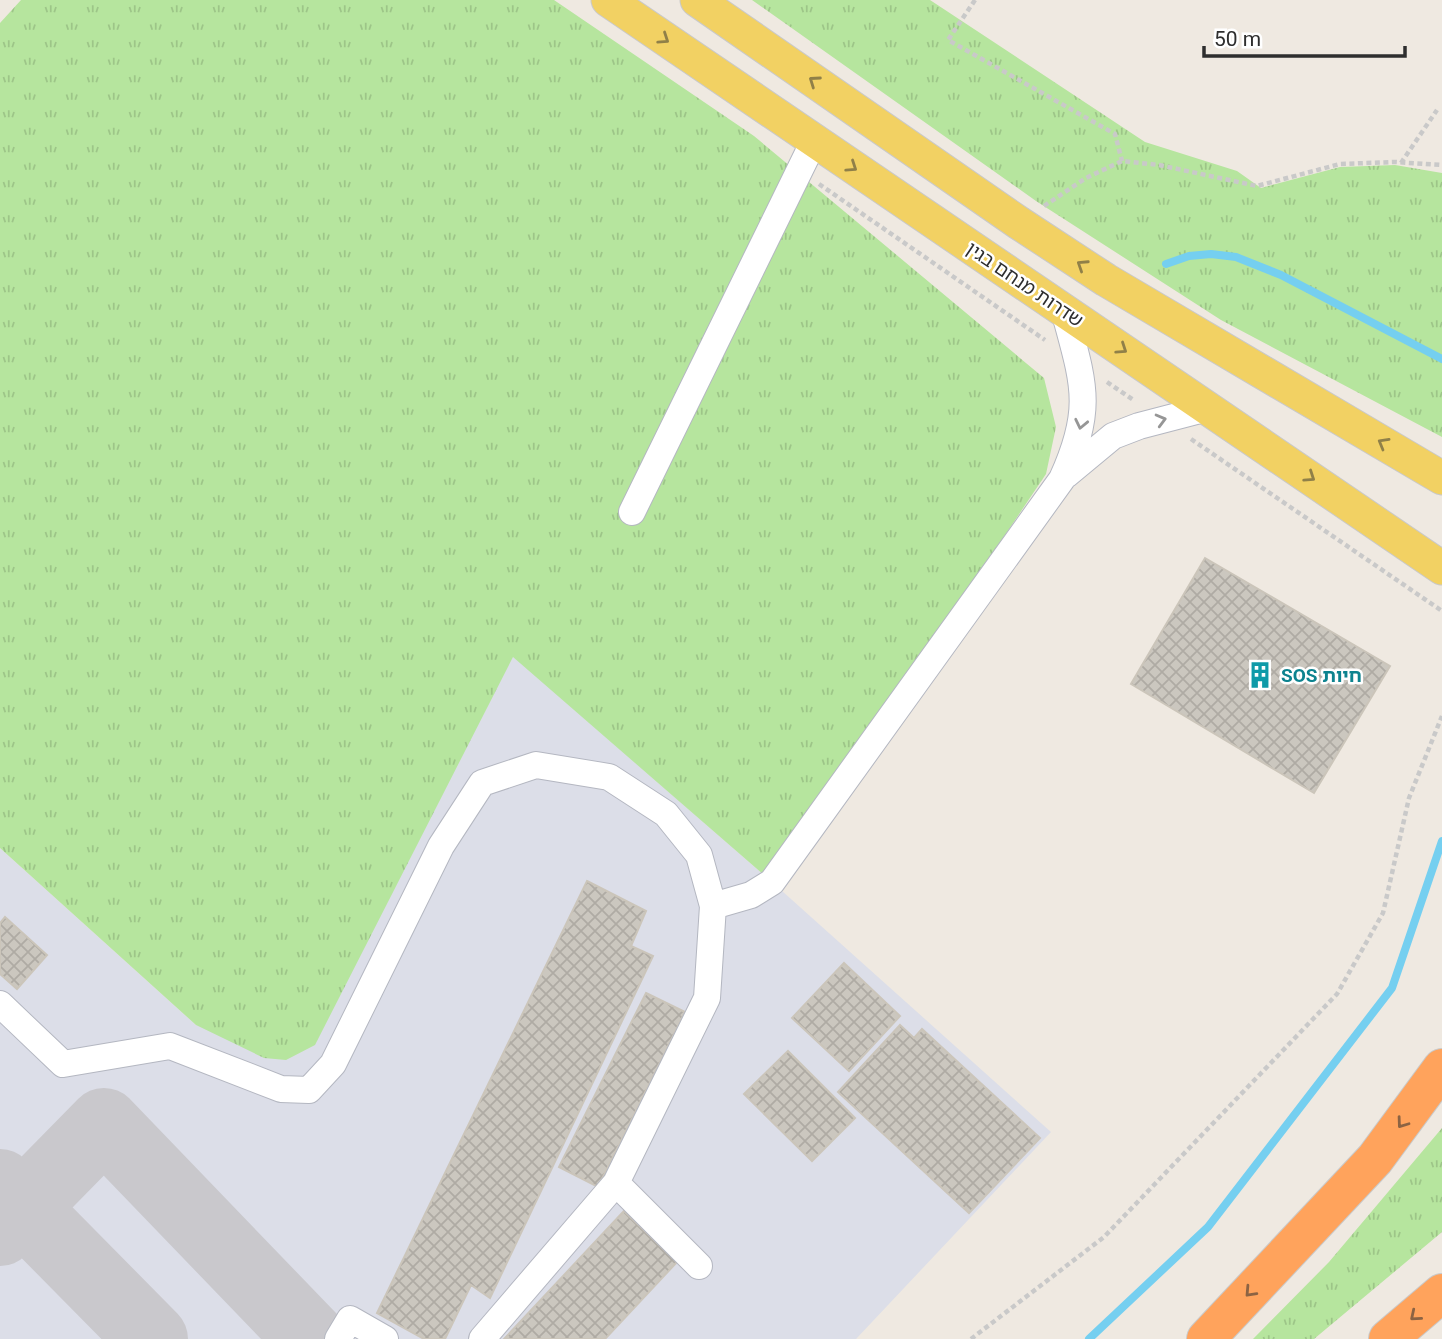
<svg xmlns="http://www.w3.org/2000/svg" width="1442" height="1339" viewBox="0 0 1442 1339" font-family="Roboto,'Noto Sans Hebrew',sans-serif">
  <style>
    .airport { fill: #dcdee8 }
    .grass { fill: url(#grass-tufts) }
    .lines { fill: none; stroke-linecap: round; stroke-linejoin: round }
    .stream { stroke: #75cff0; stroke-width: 8 }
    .taxiway { stroke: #c9c8cc; stroke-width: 72 }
    .building { fill: url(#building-cross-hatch); stroke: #cbc5ba; stroke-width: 2 }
    .minor-casing { stroke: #b4b7c1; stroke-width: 28 }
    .major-casing { stroke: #c9c9c9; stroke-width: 35 }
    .highway-casing { stroke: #c9c9c9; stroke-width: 40 }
    .path { stroke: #c9c9c9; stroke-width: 4.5; stroke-dasharray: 5 3.5; stroke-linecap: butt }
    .minor { stroke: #fff; stroke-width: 26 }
    .major { stroke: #f2d163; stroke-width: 33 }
    .highway { stroke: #ffa35c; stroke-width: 38 }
    .oneway { stroke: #908048 }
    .oneway2 { stroke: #969696 }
    .oneway3 { stroke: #8c6343 }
    .labels { text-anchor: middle; stroke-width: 5; stroke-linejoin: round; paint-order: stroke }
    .street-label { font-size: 19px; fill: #2e2e2e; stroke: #fff }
    .culture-label { font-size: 19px; font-weight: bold; fill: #0d838f; stroke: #fff; text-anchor: start }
  </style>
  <defs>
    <pattern id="grass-tufts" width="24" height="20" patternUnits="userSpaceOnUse" patternTransform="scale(1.75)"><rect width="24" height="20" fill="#b6e59e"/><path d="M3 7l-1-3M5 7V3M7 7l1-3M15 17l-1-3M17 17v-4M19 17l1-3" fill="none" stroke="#9dc588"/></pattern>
    <pattern id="building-cross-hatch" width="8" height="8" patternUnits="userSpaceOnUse" patternTransform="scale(1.75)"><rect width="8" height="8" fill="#cbc7bf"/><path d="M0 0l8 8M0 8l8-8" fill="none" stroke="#afaba4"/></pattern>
  </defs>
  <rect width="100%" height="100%" fill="#efe9e1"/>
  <path class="airport" d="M513 656 772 882 1051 1132 856 1339H0V848L196 1025 315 1044Z"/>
  <path class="grass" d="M21 0H554L754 136 1044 378 1056 427 1046 474 772 882 513 657 315 1045 286 1060 264 1058 196 1025 0 848V23Z
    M752 0H930L1145 142 1237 171 1261 188 1340 167 1395 165 1442 173V437L1221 320 1036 201Z
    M1442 1128V1232L1314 1339H1253L1329 1262Z"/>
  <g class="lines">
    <path class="stream" d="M1166 264 1189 256 1211 254 1236 257 1281 275 1442 359
      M1089 1339 1208 1227 1392 988 1442 841"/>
    <path class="taxiway" d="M0 1185 152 1339
      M0 1230 104 1124 311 1339"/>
  </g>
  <path class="building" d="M1205 558 1390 666 1314 793 1131 684Z
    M587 881 646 911 631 946 653 956 490 1298 471 1285 445 1339H424L377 1313Z
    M5 917 47 955 17 989 0 974V923Z
    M844 963 900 1016 849 1071 792 1018Z
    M646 993 685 1012 598 1187 559 1167Z
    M900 1025 914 1038 922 1029 1040 1138 969 1213 838 1092Z
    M788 1051 855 1118 812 1161 744 1094Z
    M624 1211 677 1262 605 1339H504Z"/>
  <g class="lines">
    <defs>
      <path id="minor" d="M1066 475 1113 436 1139 426 1208 408
        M632 512 814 141
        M713 906 751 895 772 882 1062 479C1095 407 1083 382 1064 310
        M0 1004 63 1064 170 1046 281 1089 309 1090 333 1064 441 846 482 783 536 765 609 777 666 814 699 855 713 906 707 998 616 1183 699 1266
        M338 1339 350 1319 385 1339
        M482 1339 616 1183"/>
      <path id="major" d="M608 0 1442 568
        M697 0 1019 223 1106 280 1442 478"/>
      <path id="highway" d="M1206 1339 1375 1159 1442 1068
        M1388 1339 1442 1293"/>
    </defs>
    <use href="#minor" class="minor-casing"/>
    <use href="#major" class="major-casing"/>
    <use href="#highway" class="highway-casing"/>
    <path class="path" d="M975 0 948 40 1115 134 1122 161
      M1401 163 1437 110
      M819 184 1045 340
      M1044 206 1086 178 1122 161 1159 165 1257 186 1340 164 1395 162 1442 165
      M1107 382 1135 401
      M1191 439 1442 611
      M971 1339 1104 1237 1337 994 1383 913 1409 798 1442 716"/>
    <use href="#minor" class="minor"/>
    <use href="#major" class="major"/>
    <use href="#highway" class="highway"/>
  </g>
  <defs><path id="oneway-chevron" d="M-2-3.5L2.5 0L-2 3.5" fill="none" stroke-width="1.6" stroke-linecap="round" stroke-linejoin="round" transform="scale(1.75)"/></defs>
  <g class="oneway">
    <use href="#oneway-chevron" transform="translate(664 39) rotate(34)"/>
    <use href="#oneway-chevron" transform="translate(814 81) rotate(-145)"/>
    <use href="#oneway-chevron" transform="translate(852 167) rotate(34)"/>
    <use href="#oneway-chevron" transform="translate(1082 265) rotate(-147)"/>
    <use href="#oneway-chevron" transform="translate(1122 349) rotate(34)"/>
    <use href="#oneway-chevron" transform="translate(1383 443) rotate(-150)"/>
    <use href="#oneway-chevron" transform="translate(1310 477) rotate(34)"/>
  </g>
  <g class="oneway2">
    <use href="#oneway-chevron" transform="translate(1161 420) rotate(-15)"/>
    <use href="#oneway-chevron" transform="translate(1081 424) rotate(102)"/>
  </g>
  <g class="oneway3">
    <use href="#oneway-chevron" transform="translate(1402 1123) rotate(126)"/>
    <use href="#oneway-chevron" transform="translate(1250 1292) rotate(133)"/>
    <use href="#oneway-chevron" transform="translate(1415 1316) rotate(140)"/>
  </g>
  <defs>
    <symbol id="building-bare" viewBox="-9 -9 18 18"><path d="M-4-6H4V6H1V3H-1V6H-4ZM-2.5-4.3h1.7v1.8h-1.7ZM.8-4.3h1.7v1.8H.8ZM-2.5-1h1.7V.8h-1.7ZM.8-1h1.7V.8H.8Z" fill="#0f9aa8" stroke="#fff" stroke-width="2.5" paint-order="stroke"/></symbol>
  </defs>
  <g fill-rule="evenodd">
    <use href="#building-bare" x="1241" y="656" width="38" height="38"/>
  </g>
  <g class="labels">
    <g class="street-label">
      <text transform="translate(1025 284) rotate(34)" y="7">שדרות מנחם בגין</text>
    </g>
    <g class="culture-label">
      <text x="1281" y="682">SOS חיות</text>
    </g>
  </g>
  <path d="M1204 46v10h201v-10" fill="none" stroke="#2e2e2e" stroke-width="3.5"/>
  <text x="1214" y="46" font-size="21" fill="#2e2e2e" stroke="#ffffff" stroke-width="5" paint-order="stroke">50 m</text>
</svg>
